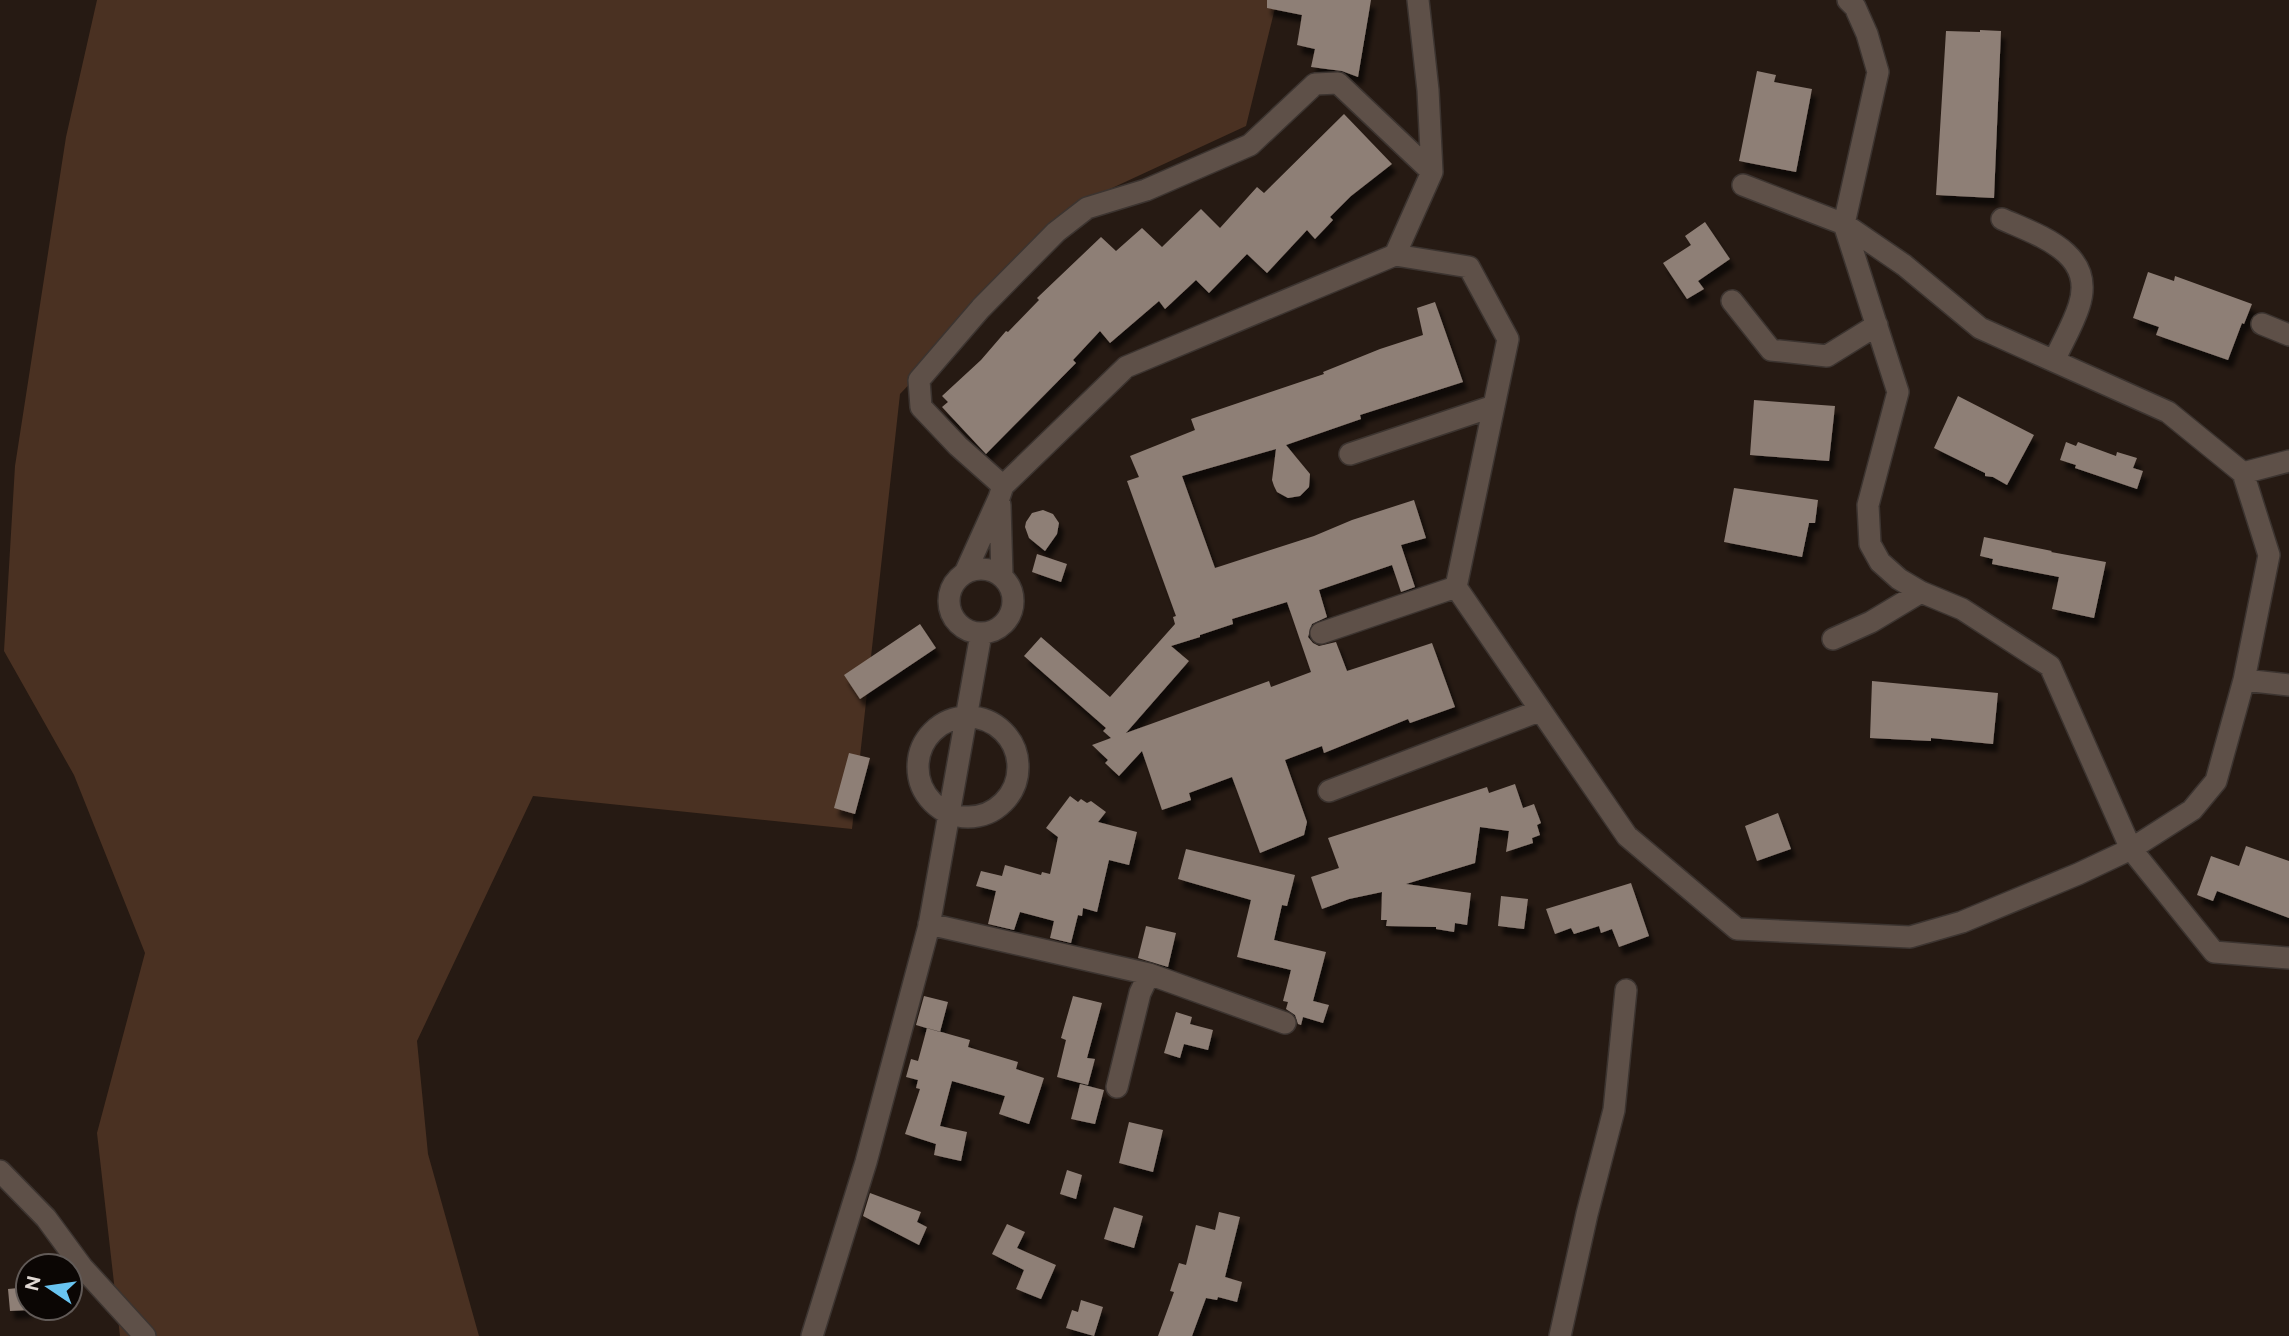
<svg xmlns="http://www.w3.org/2000/svg" width="2289" height="1336" viewBox="0 0 2289 1336" font-family="Figtree,sans-serif">
  <style>
    .green { fill: #4a3122 }
    .building { fill: #8e7f76; fill-rule: evenodd; filter: url(#shadow) }
    .lines { fill: none; stroke-linecap: round; stroke-linejoin: round }
    .minor-casing { stroke: #3c3430; stroke-width: 24 }
    .minor { stroke: #5e5048; stroke-width: 21 }
  </style>
  <defs>
    <filter id="shadow"><feDropShadow dx="4.5" dy="8" stdDeviation="2" flood-color="#0009"/></filter>
  </defs>
  <rect width="100%" height="100%" fill="#261a13"/>
  <path class="green" d="M97 0H1277L1246 126 1084 201 900 394 852 829 533 796 417 1041 428 1154 479 1336H120L97 1133 145 953 74 775 4 651 15 466 66 137Z"/>
  <path class="building" d="M1267 0H1371L1358 77 1342 71 1311 67 1315 49 1297 45 1302 15 1267 8Z
    M1980 30 2001 31 1994 198 1936 195 1946 31 1980 32Z
    M1757 71 1776 75 1774 82 1812 89 1796 172 1739 161Z
    M1344 114 1392 164 1351 196 1330 217 1333 220 1315 239 1307 230 1267 273 1247 254 1209 293 1196 280 1165 309 1159 301 1110 343 1100 331 1073 360 1076 363 986 454 942 407 948 402 942 396 981 360 1006 331 1008 332 1039 300 1037 298 1101 237 1116 251 1142 228 1162 247 1201 209 1220 228 1257 187 1264 193Z
    M1705 222 1730 259 1698 281 1704 289 1687 299 1663 263 1691 245 1685 236Z
    M2148 272 2174 281 2175 276 2252 304 2244 324 2242 323 2228 360 2156 335 2159 327 2133 318Z
    M1435 302 1463 382 1360 415 1361 419 1286 445 1310 474 1309 487 1300 496 1288 498 1277 492 1274 486 1272 480 1276 449 1182 476 1215 568 1314 536 1352 520 1414 500 1426 538 1401 545 1415 587 1401 592 1392 565 1319 590 1327 617 1312 624 1308 637 1313 643 1319 646 1336 642 1347 671 1432 643 1455 707 1410 723 1408 719 1324 753 1322 746 1285 760 1307 822 1304 835 1260 853 1232 777 1189 793 1191 800 1162 810 1142 751 1119 776 1105 763 1108 760 1092 745 1111 738 1103 731 1106 728 1024 656 1041 637 1110 697 1175 624 1173 617 1176 616 1127 481 1139 477 1130 456 1195 430 1191 419 1324 374 1323 372 1380 349 1423 335 1417 308ZM1287 602 1311 672 1271 687 1269 681 1126 733 1189 661 1171 646 1200 637V635L1233 624 1232 619Z
    M1958 396 2034 435 2007 485 1993 477 1985 476V473L1934 448Z
    M1754 400 1835 406 1829 461 1750 455Z
    M2066 442 2076 446 2078 442 2116 456 2117 452 2137 458 2133 468 2143 471 2137 489 2075 468 2076 465 2060 460Z
    M1734 488 1818 500 1815 523H1809L1802 557 1724 542Z
    M1043 510 1053 514 1059 523 1057 534 1045 551 1029 538 1025 527 1026 522 1032 513Z
    M1984 537 2052 551 2051 552 2106 562 2094 618 2052 609 2059 577 1992 564 1993 559 1980 556Z
    M1037 554 1067 564 1061 582 1032 572Z
    M920 624 936 648 860 699 844 675Z
    M1872 681 1998 693 1993 744 1931 738V741L1870 738Z
    M849 753 870 758 855 814 834 808Z
    M1515 784 1523 808 1534 804 1541 823 1537 825 1540 835 1532 838 1533 843 1506 852 1509 831 1480 827 1475 863 1406 884 1471 893 1467 925 1455 923 1454 932 1436 929V927L1386 926 1387 920H1381L1382 892 1349 899 1322 909 1311 877 1339 868 1328 838 1487 787 1489 793Z
    M1070 796 1078 802 1081 799 1087 803 1091 801 1106 812 1098 822 1137 832 1129 865 1109 860 1097 912 1083 908 1082 916 1078 915 1071 943 1050 938 1054 921 1020 912 1014 930 988 924 996 891 976 886 981 871 1002 876 1005 865 1041 875 1042 872 1050 874 1058 837 1046 828Z
    M1778 813 1791 849 1757 861 1745 826Z
    M2246 846 2289 861V918L2217 891 2213 901 2197 895 2211 856 2239 866Z
    M1186 849 1295 875 1287 906 1282 905 1274 940 1326 952 1313 1001 1329 1005 1323 1023 1303 1017 1301 1025 1298 1024 1295 1015 1286 1009 1288 1002 1283 1001 1291 970 1237 957 1251 900 1178 879Z
    M1631 883 1649 936 1619 947 1612 929 1601 933 1599 926 1574 934 1571 928 1555 934 1546 909Z
    M1501 896 1528 899 1524 929 1498 926Z
    M1146 926 1176 933 1168 967 1138 958Z
    M924 996 948 1002 940 1032 916 1025Z
    M1073 996 1102 1003 1087 1058 1095 1059 1088 1085 1057 1077 1066 1040 1061 1038Z
    M1176 1012 1192 1017 1190 1024 1213 1030 1208 1050 1184 1044 1180 1058 1164 1053Z
    M927 1028 970 1040 968 1047 1018 1062 1016 1069 1044 1078 1029 1124 999 1114 1005 1096 952 1081 940 1126 967 1132 961 1161 934 1155 936 1144 905 1134 920 1089 916 1088 918 1080 906 1077 911 1059 918 1061Z
    M1080 1084 1104 1090 1095 1124 1071 1119Z
    M1129 1122 1163 1130 1153 1172 1119 1163Z
    M1067 1170 1082 1175 1076 1199 1060 1194Z
    M870 1193 921 1212 917 1222 927 1227 919 1245 863 1216Z
    M1114 1207 1143 1216 1134 1248 1104 1239Z
    M1219 1212 1240 1217 1225 1277 1242 1282 1237 1302 1218 1297 1217 1300 1206 1298 1192 1336H1158L1174 1292 1170 1291 1179 1263 1186 1265 1196 1225 1215 1230Z
    M1007 1224 1025 1232 1017 1248 1056 1265 1041 1299 1016 1289 1024 1270 992 1254Z
    M28 1287V1310L10 1311 8 1289Z
    M1081 1300 1103 1307 1094 1336 1066 1328 1072 1310 1078 1312Z"/>
  <g class="lines">
    <defs>
      <path id="minor" d="M1848 0 1855 7 1867 34 1878 72 1844 224 1898 392 1868 505 1870 544 1880 562 1899 579 1921 592 1962 609 2050 666 2131 849 2214 952 2289 958
        M2002 219C2040 236 2096 253 2079 306 2073 325 2062 343 2054 361
        M1395 255 1432 172 1428 90 1418 0
        M1732 301 1771 350 1827 356 1877 325
        M2262 324 2289 335
        M1350 454 1494 406
        M2243 473 2289 461
        M1003 486 958 446 921 407 919 380 981 308 1056 232 1087 208 1146 190 1250 145 1315 84 1338 83 1432 172
        M1000 505 1002 576
        M949 601a32 32 0 1 1 64 0a32 32 0 1 1-64 0Z
        M965 573 999 498 1003 486 1126 367 1395 255 1469 267 1508 339 1456 587 1627 836 1737 929 1910 937 1962 922 2078 874 2131 849 2192 810 2216 781 2244 680 2269 555 2243 473 2168 412 1980 328 1904 265 1844 224 1743 185
        M1321 633 1456 587
        M1833 639 1871 622 1921 592
        M2244 680 2289 685
        M918 767a50 50 0 1 1 100 0a50 50 0 1 1-100 0Z
        M1329 791 1539 711
        M929 924 1149 974 1285 1023
        M1117 1087 1140 993 1149 974
        M0 1171 46 1218 82 1267 145 1336
        M812 1336 866 1162 929 926 981 634
        M1560 1336 1587 1214 1614 1110 1626 990"/>
    </defs>
    <use href="#minor" class="minor-casing"/>
    <use href="#minor" class="minor"/>
  </g>
  <g transform="translate(49 1287) rotate(283)"><circle r="33" fill="#0b0604" stroke="#615a57" stroke-width="2"/>
  <path d="M0-5L12 26L0 18L-12 26Z" fill="#69c4f1"/>
  <text y="-10" font-size="19" font-weight="bold" text-anchor="middle" fill="#e1d9d4">N</text>
  </g>
</svg>
